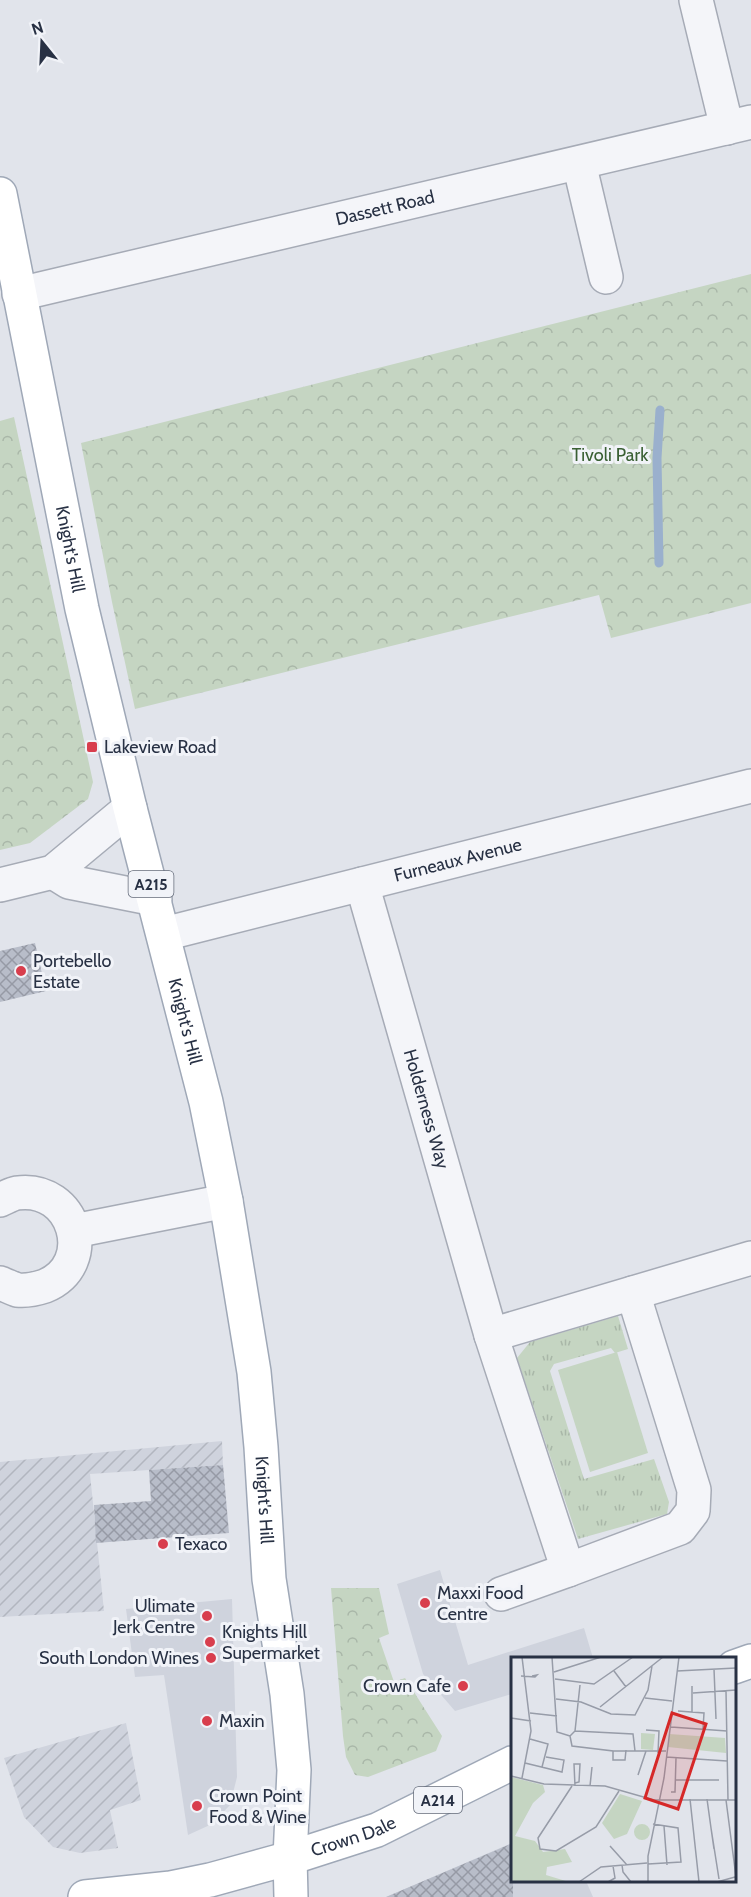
<svg xmlns="http://www.w3.org/2000/svg" width="751" height="1897" viewBox="0 0 751 1897" font-family="Cabin,sans-serif">
  <style>
    .built { fill: #cfd3dd }
    .industrial { fill: url(#industrial-furrows) }
    .grass { fill: url(#grass-tufts) }
    .forest { fill: url(#forest-crowns) }
    .pitch { fill: #c5d5c2 }
    .lines { fill: none; stroke-linecap: round; stroke-linejoin: round }
    .stream { stroke: #9ab0cd; stroke-width: 9 }
    .building { fill: url(#building-cross-hatch) }
    .minor-casing { stroke: #a6abb6; stroke-width: 36 }
    .major-casing { stroke: #9fa8b7; stroke-width: 36 }
    .minor { stroke: #f4f5f9; stroke-width: 33 }
    .major { stroke: #fff; stroke-width: 33 }
    .poi-dot { fill: #d83e4d; stroke: #f1f3f8; stroke-width: 2 }
    .labels { text-anchor: middle; stroke-width: 6; stroke-linejoin: round; paint-order: stroke }
    .shield { fill: #f1f3f8; stroke: #646b7a; stroke-width: 1.5 }
    .shield-label { font-size: 16px; font-weight: bold; fill: #283144 }
    .street-label { font-size: 18px; fill: #283144; stroke: #f1f3f8 }
    .park-label { font-size: 18px; fill: #3a6034; stroke: #f1f3f8 }
    .poi-label { font-size: 18px; fill: #283144; stroke: #f1f3f8; text-anchor: start }
    .inset-road { fill: none; stroke: #979ca8; stroke-width: 1.5 }
    .view { fill: #d62828; fill-opacity: 0.15; stroke: #d62828; stroke-width: 3 }
    .inset-edge { fill: none; stroke: #283144; stroke-width: 3 }
  </style>
  <defs>
    <pattern id="industrial-furrows" width="10" height="10" patternUnits="userSpaceOnUse" patternTransform="scale(1.5)"><rect width="10" height="10" fill="#cfd3dd"/><path d="M-1 1l2-2M0 10L10 0M9 11l2-2" fill="none" stroke="#b2b6bf"/></pattern>
    <pattern id="grass-tufts" width="24" height="20" patternUnits="userSpaceOnUse" patternTransform="scale(1.5)"><rect width="24" height="20" fill="#c5d5c2"/><path d="M3 7l-1-3M5 7V3M7 7l1-3M15 17l-1-3M17 17v-4M19 17l1-3" fill="none" stroke="#a9b7a8"/></pattern>
    <pattern id="forest-crowns" width="20" height="18" patternUnits="userSpaceOnUse" patternTransform="scale(1.5)"><rect width="20" height="18" fill="#c5d5c2"/><path d="M2 6a3 3 0 1 1 6 0M12 15a3 3 0 1 1 6 0" fill="none" stroke="#a9b7a8"/></pattern>
    <pattern id="building-cross-hatch" width="8" height="8" patternUnits="userSpaceOnUse" patternTransform="scale(1.5)"><rect width="8" height="8" fill="#b8bdc9"/><path d="M0 0l8 8M0 8l8-8" fill="none" stroke="#969aa5"/></pattern>
  </defs>
  <rect width="100%" height="100%" fill="#e1e4eb"/>
  <path class="built" d="M440 1570 468 1665 584 1628 593 1658H512V1694L455 1711 423 1674 397 1584Z
    M232 1599 237 1777 230 1805 212 1824 188 1835 164 1675 135 1677 126 1609Z
    M512 1843V1880L586 1881 593 1897H386Z"/>
  <path class="industrial" d="M222 1441 223 1465 90 1474 104 1611 0 1617V1462Z
    M126 1723 141 1800 110 1810 118 1848 80 1853 53 1847 24 1817 4 1758Z"/>
  <path class="grass" d="M618 1316 628 1349 615 1353 611 1348 554 1364 550 1371 584 1479 654 1459 669 1502 667 1514 578 1539 517 1358 530 1342Z"/>
  <path class="forest" d="M751 274V603L611 638 599 595 135 709 112 602 81 443Z
    M14 417 93 782 88 799 30 843 0 850V421Z
    M331 1588H379L389 1634 379 1638 394 1682 405 1678 442 1736 436 1751 368 1777 355 1775 346 1757 343 1736Z"/>
  <path class="pitch" d="M617 1352 648 1453 590 1472 558 1370Z"/>
  <g class="lines">
    <path class="stream" d="M659 563 657 458 660 410"/>
  </g>
  <path class="building" d="M35 943 46 991 0 1002V951Z
    M223 1465 229 1533 96 1543 94 1505 151 1501 149 1470Z
    M513 1843V1897H386Z"/>
  <g class="lines">
    <defs>
      <g id="minor">
        <path d="M696 0 727 128"/>
        <path d="M579 163 606 277"/>
        <path id="s1" d="M19 294 751 122"/>
        <path d="M53 872 69 882 155 899"/>
        <path id="s2" d="M362 884 491 1335 568 1570 501 1594"/>
        <path d="M0 885 53 872 130 808"/>
        <path id="s3" d="M164 934 751 786"/>
        <path d="M0 1200C5 1198 11 1194 17 1193 75 1185 98 1264 45 1286 36 1289 26 1291 17 1290 12 1288 5 1285 0 1283"/>
        <path d="M74 1231 226 1201"/>
        <path d="M491 1335 751 1258"/>
        <path d="M568 1570 680 1528 693 1511 694 1490 633 1293"/>
      </g>
      <g id="major">
        <path id="s4" d="M0 194 82 609 130 808 206 1102 226 1201 254 1372 261 1447 269 1579 287 1694 294 1770 290 1858 291 1897"/>
        <path d="M734 1667 751 1661"/>
        <path id="s5" d="M85 1897 171 1888 210 1880 290 1858 377 1830 512 1763"/>
      </g>
    </defs>
    <use href="#minor" class="minor-casing"/>
    <use href="#major" class="major-casing"/>
    <use href="#minor" class="minor"/>
    <use href="#major" class="major"/>
  </g>
  <g class="poi-dot">
    <rect x="86" y="741" width="12" height="12" rx="3"/>
    <circle cx="21" cy="971" r="6"/>
    <circle cx="163" cy="1544" r="6"/>
    <circle cx="425" cy="1603" r="6"/>
    <circle cx="207" cy="1616" r="6"/>
    <circle cx="210" cy="1642" r="6"/>
    <circle cx="211" cy="1658" r="6"/>
    <circle cx="463" cy="1686" r="6"/>
    <circle cx="207" cy="1721" r="6"/>
    <circle cx="197" cy="1806" r="6"/>
  </g>
  <g class="labels">
    <g class="shield">
      <rect x="128.5" y="871" width="45" height="26" rx="4.5"/>
      <rect x="414" y="1787" width="48" height="26" rx="4.5"/>
    </g>
    <g class="shield-label">
      <text x="151" y="890">A215</text>
      <text x="438" y="1806">A214</text>
    </g>
    <g class="street-label">
      <text dy="6" stroke="none"><textPath href="#s1" startOffset="376">Dassett Road</textPath></text>
      <text dy="6" stroke="none"><textPath href="#s4" startOffset="362">Knight's Hill</textPath></text>
      <text dy="6" stroke="none"><textPath href="#s3" startOffset="303">Furneaux Avenue</textPath></text>
      <text dy="6" stroke="none"><textPath href="#s4" startOffset="848">Knight's Hill</textPath></text>
      <text dy="6" stroke="none"><textPath href="#s2" startOffset="234">Holderness Way</textPath></text>
      <text dy="6" stroke="none"><textPath href="#s4" startOffset="1334">Knight's Hill</textPath></text>
      <text dy="6" stroke="none"><textPath href="#s5" startOffset="276">Crown Dale</textPath></text>
    </g>
    <g class="park-label">
      <text x="610" y="461">Tivoli Park</text>
    </g>
    <g class="poi-label">
      <text x="104" y="753">Lakeview Road</text>
      <text x="33" y="967">Portebello<tspan x="33" dy="21">Estate</tspan></text>
      <text x="175" y="1550">Texaco</text>
      <text x="437" y="1599">Maxxi Food<tspan x="437" dy="21">Centre</tspan></text>
      <text x="195" y="1612" text-anchor="end">Ulimate<tspan x="195" dy="21">Jerk Centre</tspan></text>
      <text x="222" y="1638">Knights Hill<tspan x="222" dy="21">Supermarket</tspan></text>
      <text x="199" y="1664" text-anchor="end">South London Wines</text>
      <text x="451" y="1692" text-anchor="end">Crown Cafe</text>
      <text x="219" y="1727">Maxin</text>
      <text x="209" y="1802">Crown Point<tspan x="209" dy="21">Food &amp; Wine</tspan></text>
    </g>
  </g>
  <g transform="translate(511 1657)">
    <rect width="225" height="225" fill="#e1e4eb"/>
    <path d="M109 137 131 144 116 177 103 182 91 166Z" fill="#c5d5c2"/>
    <path d="M130 76 144 77 142 93 130 92ZM158 77 214 81 215 96 157 90ZM0 120 32 128 34 135 22 146 4 179 24 184 32 195 54 192 61 205 36 210 35 218 58 225H0ZM123 175a8 8 0 1 1 16 0a8 8 0 1 1-16 0Z" fill="#c5d5c2"/>
    <path class="inset-road" d="M11 0 20 74 11 121M41 0 46 75 59 79M203 12 205 62M103 14 115 30M166 14 225 11M43 15 90 0M10 19 24 20 26 18 21 19M44 22 83 27 122 0M215 34 217 143M182 36 225 33M134 41 161 44M45 42 70 45 100 57 124 58 137 33 141 9M89 50 152 0M167 54 193 56 192 72M181 55V29M19 56 46 59M0 61 20 64M160 70 216 74M135 73 148 74 147 96M64 74 122 77 124 94M59 79 61 89 102 94V103H114L115 93M59 79 64 74 69 28M19 82 37 87 31 110M102 94H155M155 100 216 104M14 106 51 115 53 103 35 100M127 118 135 94M0 119 33 127 94 129 143 143H225M164 123H208M61 129 27 181 29 192 45 194 85 170 108 134M64 129 63 107H69L68 125 64 126M79 129 81 110M160 135H164L165 101M179 142 188 225M196 142 200 171M215 143 225 220M153 169 156 208M99 189 116 208M203 192 200 171 208 222M137 207 170 205 167 171 142 167M111 208 112 215 120 225M68 225 90 210 136 206M97 225 104 221 102 209M137 225V199L153 121 168 0M206 225 224 220"/>
    <path class="view" d="M161 56 195 67 167 152 134 141Z"/>
    <rect width="225" height="225" class="inset-edge"/>
  </g>
  <g transform="translate(42 42) rotate(342)" stroke="#f1f3f8" stroke-width="4.5" paint-order="stroke">
  <path d="M0-4.5L10 22L0 15L-10 22Z" fill="#283144"/>
  <text y="-9" font-size="16" font-weight="bold" text-anchor="middle" fill="#283144">N</text>
  </g>
</svg>
